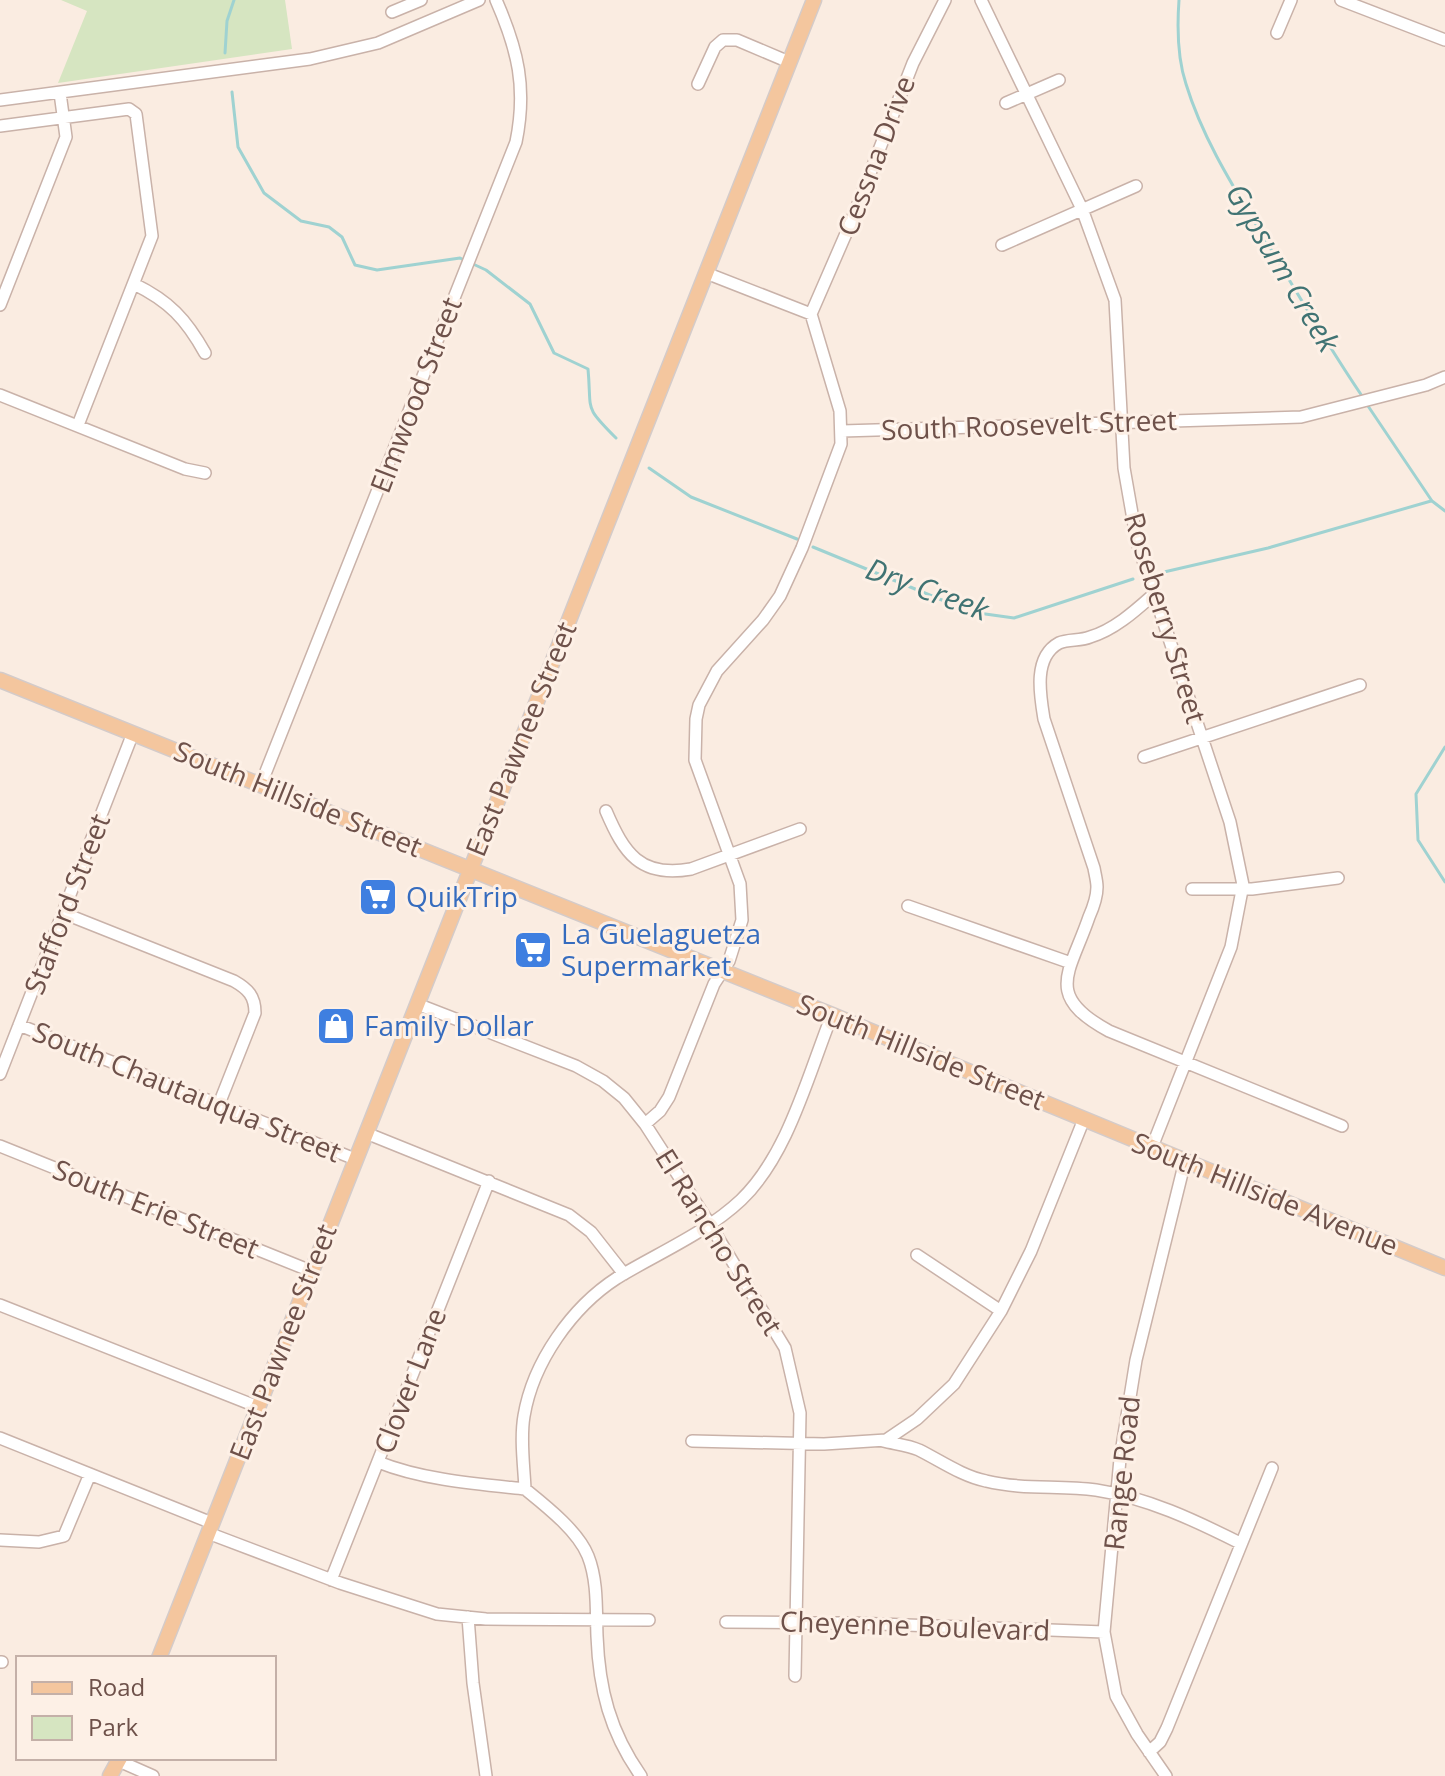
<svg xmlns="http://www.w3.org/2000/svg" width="1445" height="1776" viewBox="0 0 1445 1776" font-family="'Open Sans',sans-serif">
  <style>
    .green { fill: #d6e5c1 }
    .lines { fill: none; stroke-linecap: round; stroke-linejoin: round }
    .stream { stroke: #9fd2d1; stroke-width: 3 }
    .minor-casing { stroke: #c9b2a9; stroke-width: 14 }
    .major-casing { stroke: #d4cbc9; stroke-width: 17 }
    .minor { stroke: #fff; stroke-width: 11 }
    .major { stroke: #f4c69e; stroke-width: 14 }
    .labels { text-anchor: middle; stroke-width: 6; stroke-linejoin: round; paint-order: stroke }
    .street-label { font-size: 28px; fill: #6e514a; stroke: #fdf0e6 }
    .shop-label { font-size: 28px; fill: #366cbe; stroke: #fdf0e6; text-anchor: start }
    .water-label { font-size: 30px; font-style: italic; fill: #407373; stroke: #fdf0e6 }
  </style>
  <rect width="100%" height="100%" fill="#faece1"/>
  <path class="green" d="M61 0H285L292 49 58 83 87 11Z"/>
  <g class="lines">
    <path class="stream" d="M1179 0C1177 28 1177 57 1186 84 1203 140 1236 191 1266 241 1297 293 1328 346 1362 396
      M225 53 227 21 234 0
      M232 92 238 147 264 193 301 221 329 227 342 237 355 265 377 270 460 258 466 261
      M473 264 486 270 530 304 554 353 588 369C592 412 583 405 616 438
      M1366 403 1432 501 1445 511
      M649 468 691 497 797 539
      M813 547 971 612 1014 618 1133 579
      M1164 572 1268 548 1431 501
      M1445 747 1416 794 1418 840 1445 882"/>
    <defs>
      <path id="minor" d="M981 0 1082 209 1115 300 1124 468 1137 542 1230 822 1243 885 1231 947 1152 1147
        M1341 0 1445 40
        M392 12 421 0
        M1277 33 1291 0
        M698 84 715 47 723 40H737L789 62
        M0 100 310 59 378 43 479 0
        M1006 103 1059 80
        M0 126 129 109 136 114 152 236 78 425
        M1002 245 1136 186
        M706 273 811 314
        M134 284C169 301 186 319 205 353
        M0 305 66 137 60 93
        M811 314 851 222 913 63 945 0
        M0 395 185 469 205 473
        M842 431 1301 417 1426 385 1445 377
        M1153 595C1135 611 1114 630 1090 637 1081 641 1068 639 1059 643 1033 657 1040 695 1044 719L1094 868C1095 874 1097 881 1097 887 1097 897 1093 908 1089 917 1070 973 1043 995 1109 1031L1342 1126
        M1144 757 1360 685
        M261 784 516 142C527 88 518 50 496 0
        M606 811C624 853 640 878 691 869L800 829
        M1192 889H1252L1338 878
        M908 906 1071 963
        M63 913 234 981C248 989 255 996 255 1013L219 1104
        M417 1004 576 1066 603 1081 624 1098 645 1124 709 1223 785 1348 800 1413 795 1676
        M19 1025 355 1159
        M0 1074 133 733
        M645 1124 660 1111 669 1097 714 984 729 961 742 920 740 884 695 760 696 719 699 705 717 671 763 620 780 596 802 548 841 444 840 411 811 314
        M366 1133 569 1215 591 1232 624 1274
        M0 1146 311 1271
        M917 1255 1001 1311
        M0 1305 258 1407
        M0 1438 212 1523
        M692 1441 824 1444 886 1440 917 1419 954 1384 1001 1311 1031 1251 1084 1119
        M883 1441C895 1444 908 1445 919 1450 941 1461 962 1476 986 1481 1023 1490 1059 1485 1096 1490 1148 1498 1194 1520 1240 1543
        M378 1462C423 1480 477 1484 525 1489
        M208 1533 340 1583 437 1614 486 1619 649 1620
        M0 1540 39 1542 64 1536 90 1474
        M331 1580 489 1181
        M468 1617 473 1683 486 1776
        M726 1622 851 1623 1104 1632
        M0 1662H2
        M1149 1752 1160 1742 1167 1728 1272 1468
        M119 1761 153 1776
        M641 1776C610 1732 599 1689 597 1636 596 1611 598 1581 588 1556 578 1531 546 1506 525 1489 524 1466 520 1439 524 1416 533 1362 572 1307 617 1278 658 1253 706 1233 741 1200 788 1155 808 1075 832 1015
        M1166 1776 1137 1734 1116 1696 1104 1632 1120 1459 1136 1360 1185 1161"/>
      <path id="major" d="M0 680 832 1015 1445 1268
        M159 1658 814 0
        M110 1776 120 1758"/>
    </defs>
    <use href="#minor" class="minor-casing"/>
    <use href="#major" class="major-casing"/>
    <use href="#minor" class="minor"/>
    <use href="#major" class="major"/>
  </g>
  <defs>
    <symbol id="supermarket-square" viewBox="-11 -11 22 22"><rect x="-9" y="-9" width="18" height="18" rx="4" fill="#3f7fe0" stroke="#fdf0e6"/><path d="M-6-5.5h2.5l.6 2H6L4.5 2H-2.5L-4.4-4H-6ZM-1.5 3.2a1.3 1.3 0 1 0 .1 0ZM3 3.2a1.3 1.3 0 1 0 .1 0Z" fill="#fff"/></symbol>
    <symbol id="shop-square" viewBox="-11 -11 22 22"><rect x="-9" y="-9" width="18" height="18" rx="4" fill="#3f7fe0" stroke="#fdf0e6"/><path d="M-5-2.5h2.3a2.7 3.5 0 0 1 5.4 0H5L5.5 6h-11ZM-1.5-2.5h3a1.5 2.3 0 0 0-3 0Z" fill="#fff"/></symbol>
  </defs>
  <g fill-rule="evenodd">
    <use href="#supermarket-square" x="356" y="875" width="44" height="44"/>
    <use href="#supermarket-square" x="511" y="928" width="44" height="44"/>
    <use href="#shop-square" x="314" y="1004" width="44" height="44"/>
  </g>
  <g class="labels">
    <g class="street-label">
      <text transform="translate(876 156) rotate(-69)" y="10">Cessna Drive</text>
      <text transform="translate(416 395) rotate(-69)" y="10">Elmwood Street</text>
      <text transform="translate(1029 425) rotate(-2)" y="10">South Roosevelt Street</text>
      <text transform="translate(1165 618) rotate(73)" y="10">Roseberry Street</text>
      <text transform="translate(521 739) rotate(-68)" y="10">East Pawnee Street</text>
      <text transform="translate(298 799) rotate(22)" y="10">South Hillside Street</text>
      <text transform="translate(67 904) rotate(-69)" y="10">Stafford Street</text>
      <text transform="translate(921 1052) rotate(22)" y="10">South Hillside Street</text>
      <text transform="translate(187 1092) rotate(22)" y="10">South Chautauqua Street</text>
      <text transform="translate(1265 1194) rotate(22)" y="10">South Hillside Avenue</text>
      <text transform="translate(156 1209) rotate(22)" y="10">South Erie Street</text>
      <text transform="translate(719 1242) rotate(58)" y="10">El Rancho Street</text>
      <text transform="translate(283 1342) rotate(-69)" y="10">East Pawnee Street</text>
      <text transform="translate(410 1381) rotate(-69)" y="10">Clover Lane</text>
      <text transform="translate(1122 1473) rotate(-84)" y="10">Range Road</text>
      <text transform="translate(915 1626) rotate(2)" y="10">Cheyenne Boulevard</text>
    </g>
    <g class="shop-label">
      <text x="406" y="907">QuikTrip</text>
      <text x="561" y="944">La Guelaguetza<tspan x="561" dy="32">Supermarket</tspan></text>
      <text x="364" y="1036">Family Dollar</text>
    </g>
    <g class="water-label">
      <text transform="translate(1282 268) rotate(59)" y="10">Gypsum Creek</text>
      <text transform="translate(927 590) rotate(20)" y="10">Dry Creek</text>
    </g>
  </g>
  <rect x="16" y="1656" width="260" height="104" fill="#fdf0e6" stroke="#c4b0a8" stroke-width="2"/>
  <rect x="32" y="1682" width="40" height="12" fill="#f4c69e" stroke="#c4b0a8" stroke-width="2"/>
  <text x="88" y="1696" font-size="24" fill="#6e514a">Road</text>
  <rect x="32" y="1716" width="40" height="24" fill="#d6e5c1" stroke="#c4b0a8" stroke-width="2"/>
  <text x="88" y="1736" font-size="24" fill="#6e514a">Park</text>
</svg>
